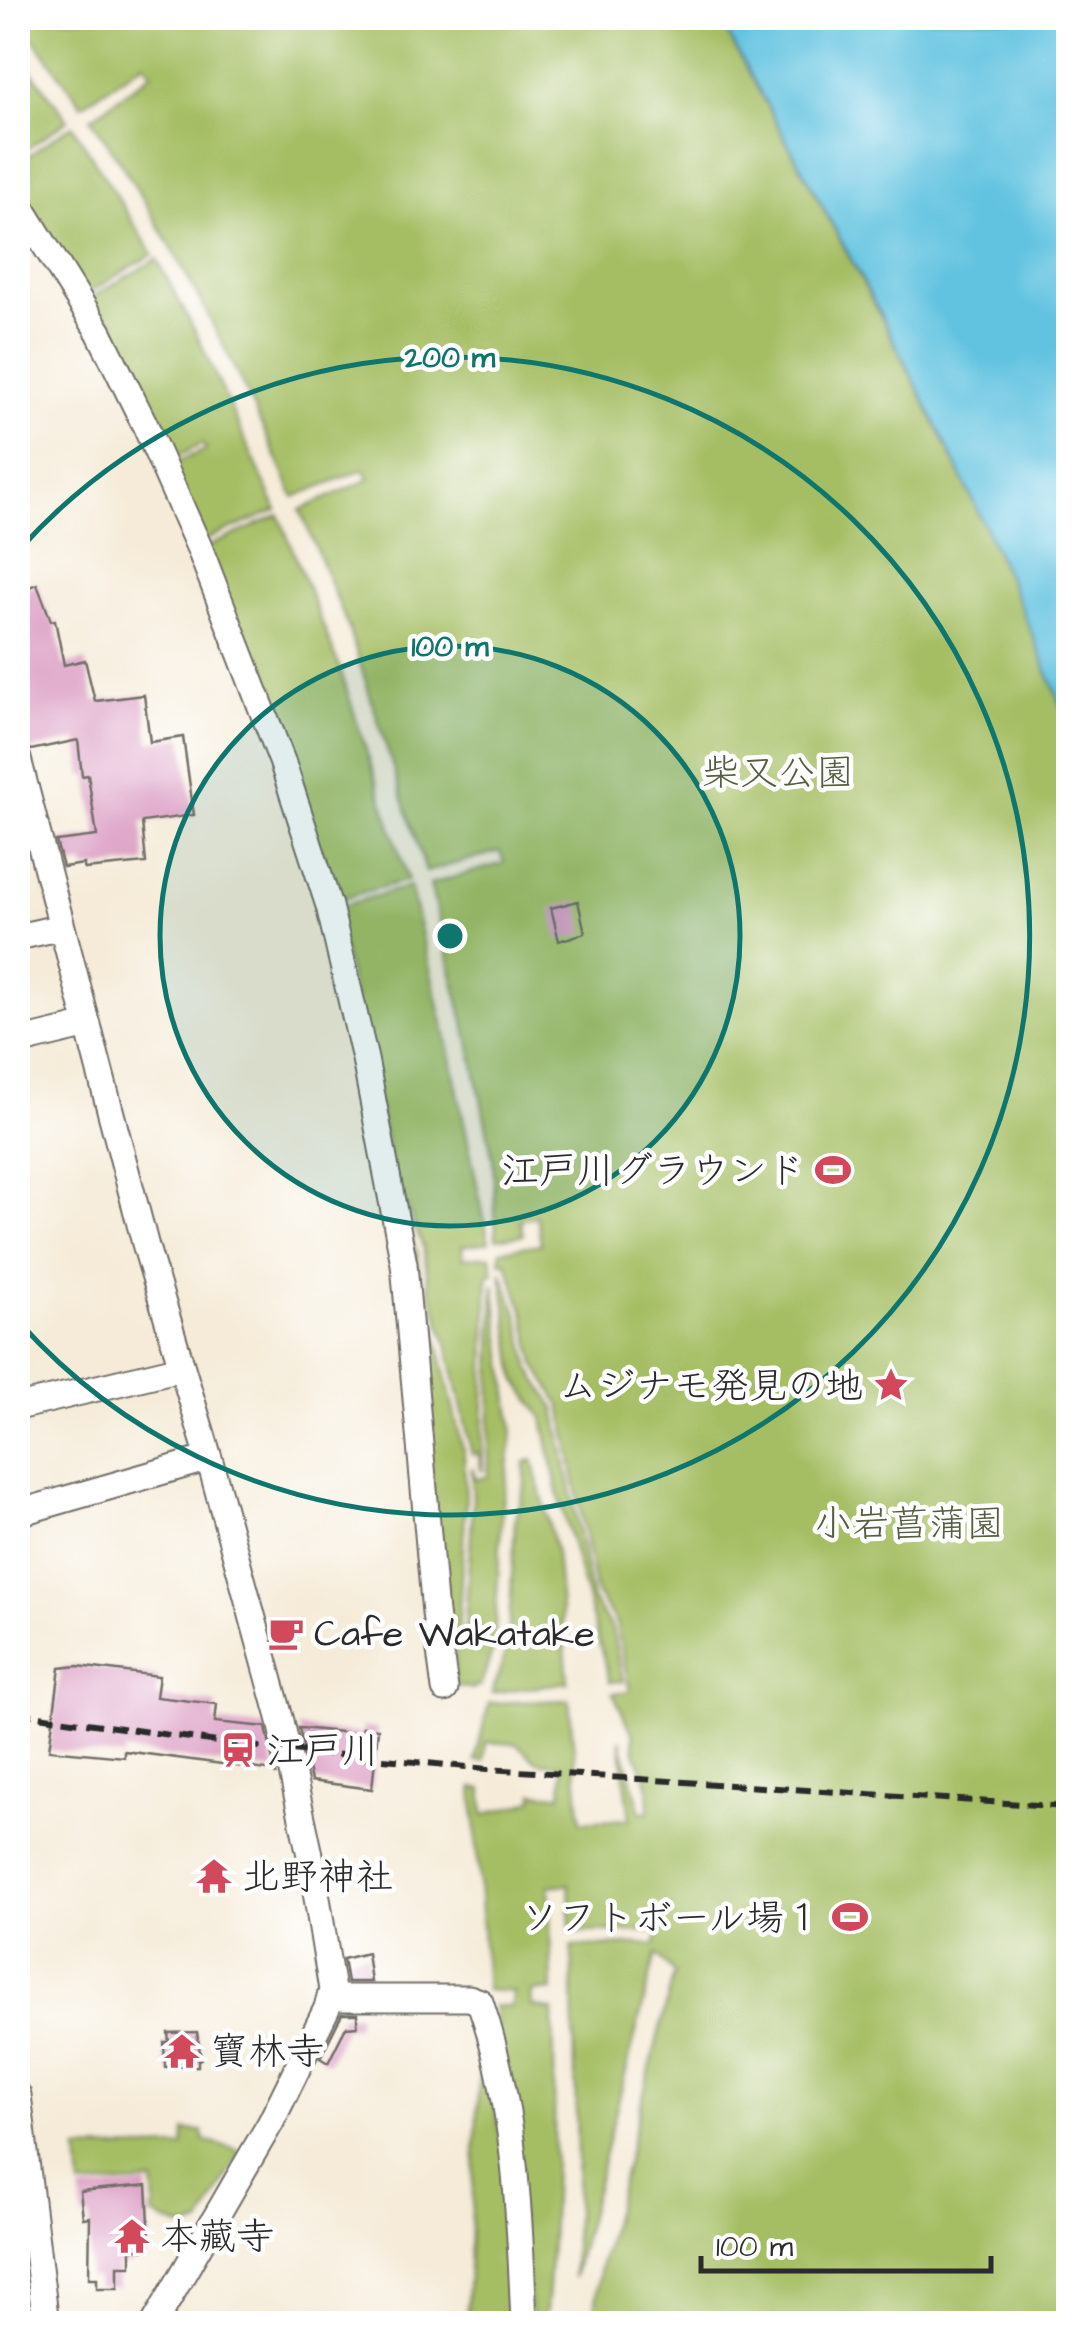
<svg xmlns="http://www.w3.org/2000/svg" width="1086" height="2341" viewBox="0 0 1086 2341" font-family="'Architects Daughter','Klee One',sans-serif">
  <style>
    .green { fill: #a5be64; stroke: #687448; stroke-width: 2.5 }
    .water { fill: #62c3e0; stroke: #467786; stroke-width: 2.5 }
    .building { fill: #d997c0 }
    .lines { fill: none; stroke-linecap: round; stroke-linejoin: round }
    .minor-casing { stroke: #726e68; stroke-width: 29 }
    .minor { stroke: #fff; stroke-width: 25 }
    .rail { stroke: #2b2b2b; stroke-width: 6; stroke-dasharray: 15 8; stroke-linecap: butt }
    .ring { fill: none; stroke: #0f766e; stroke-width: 5 }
    .labels { text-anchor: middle; stroke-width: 9; stroke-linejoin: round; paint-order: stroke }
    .park-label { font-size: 38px; fill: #565e3f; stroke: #fff }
    .poi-label { font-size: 38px; fill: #2b2b2b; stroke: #fff; text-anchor: start }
    .centre { fill: #0f766e; stroke: #fff; stroke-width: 5 }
    .ring-label { font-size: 30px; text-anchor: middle; font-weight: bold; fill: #0f766e; stroke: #fff; stroke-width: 9; stroke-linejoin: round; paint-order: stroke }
  </style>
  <rect width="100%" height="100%" fill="#fff"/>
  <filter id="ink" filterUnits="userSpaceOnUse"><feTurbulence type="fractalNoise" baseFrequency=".01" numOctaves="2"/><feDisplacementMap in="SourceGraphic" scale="20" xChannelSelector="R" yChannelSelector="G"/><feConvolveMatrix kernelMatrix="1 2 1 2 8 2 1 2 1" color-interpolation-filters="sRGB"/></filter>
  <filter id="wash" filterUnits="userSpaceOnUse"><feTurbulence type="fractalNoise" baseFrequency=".0048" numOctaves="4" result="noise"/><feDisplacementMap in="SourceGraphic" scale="40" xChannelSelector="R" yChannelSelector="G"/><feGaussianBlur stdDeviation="2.25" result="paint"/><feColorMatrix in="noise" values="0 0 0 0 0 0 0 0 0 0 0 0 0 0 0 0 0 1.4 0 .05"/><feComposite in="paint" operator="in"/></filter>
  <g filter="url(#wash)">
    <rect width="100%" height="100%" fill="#f5ebd8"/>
    <path class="green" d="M18 18H719C845 249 975 477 1068 725V2323H594L599 2272 674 1973 656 1954 573 2278 577 2155 572 1947 656 1944 658 1931 571 1932 569 1884 549 1886 552 1990 532 1992V2006L553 2011C556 2116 555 2219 545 2323H532L494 2006 512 2007 513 1992 486 1990 473 1788 482 1789 484 1815C501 1808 518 1808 534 1799V1793L561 1795 563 1765 537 1762 517 1744 486 1742 484 1761H475L489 1703 569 1700 581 1822 630 1819 620 1739 641 1812H649L648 1784 635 1752 633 1734 613 1693 630 1691 616 1623 596 1593 561 1406 535 1364 524 1312 506 1261 500 1262 501 1250 541 1244 537 1217 520 1219 523 1235 496 1239 493 1160 472 1054 430 884 504 863 500 851 426 872 349 629 300 510 370 479 364 469 294 497C234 361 175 242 91 118L152 73 144 63 82 105Z
      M18 53 68 120 18 155Z
      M72 125 153 254 84 295 18 191V163Z
      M157 259 198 337 277 510 203 541 170 465 206 450 203 444 168 461 87 300Z
      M279 515 339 666 408 880 333 901 205 548Z
      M410 886 448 1044 489 1242 462 1246 463 1258 491 1256 493 1273 488 1275 482 1472 478 1453 472 1454 448 1347 429 1287 423 1247 406 1205 397 1193 334 908Z
      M400 1209 417 1252 421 1290 435 1329 464 1455 466 1500 458 1631 447 1638Z
      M501 1271 518 1315 530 1369 555 1408 592 1599 612 1629 623 1681 610 1682 558 1493 543 1418 516 1379Z
      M494 1284 513 1432 502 1511 494 1646 480 1687 475 1685 474 1689 454 1685 455 1646 464 1641 473 1502 472 1467 476 1480 488 1476Z
      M533 1460 556 1553 568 1682 492 1693 508 1645 515 1522 525 1486V1462Z
      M481 2036 512 2195 518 2323 466 2324Z
      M185 2131H202L204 2141 241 2151 201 2224 185 2229 152 2215 155 2204 153 2182 81 2187 78 2150 183 2147Z"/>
    <path class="water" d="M719 18H1068V725C975 477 846 248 719 18Z"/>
    <g id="blocks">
      <path class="building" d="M37 584 51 621 55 620 64 665 85 660 95 701 144 695 150 742 183 737 194 815 142 822 146 863 84 869V864L63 867 56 841 97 836 88 775 82 776 78 740 31 750 22 744 18 721V591Z
        M578 901 585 933 559 941 551 908Z
        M78 1666 159 1676 156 1697 217 1704 215 1722 266 1727 276 1776 275 1771 124 1751V1757L49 1750 60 1668Z
        M363 1727 378 1729 372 1789 311 1781 299 1728 362 1734Z
        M367 1953 371 1982H347L343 1959Z
        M342 2014H357V2026L346 2027 328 2063 320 2058Z
        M197 2032 201 2059 198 2060V2066L165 2067 164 2042H169L168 2033Z
        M147 2185 150 2244H145L144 2250 131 2249V2266H118V2288H97V2278H89L90 2217 83 2218 80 2191Z"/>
    </g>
  </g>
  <g filter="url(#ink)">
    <use href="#blocks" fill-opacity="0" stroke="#726e68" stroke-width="2.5"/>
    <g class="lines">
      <defs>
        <path id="minor" d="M18 202 99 332 145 425 199 547 282 761 329 906 365 1059 404 1264 435 1613 445 1689
          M18 759 146 1247 209 1458 281 1721 310 1855 332 1990 327 2008 271 2122 154 2324
          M18 937 62 927
          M18 1042 88 1025
          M18 1407 181 1368
          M18 1513 209 1458
          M331 1998H469L480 2002C515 2102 520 2219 524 2324
          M18 2095 46 2324"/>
      </defs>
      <use href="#minor" class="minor-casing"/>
      <use href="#minor" class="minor"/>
      <path class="rail" d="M18 1713 238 1745 488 1769 1068 1807"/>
    </g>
  </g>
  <circle cx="450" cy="936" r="290" fill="#0f766e" fill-opacity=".12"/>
  <g class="ring">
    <circle cx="450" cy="936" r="290"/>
    <path d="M20 549A579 579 0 1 1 20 1323"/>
  </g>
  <defs>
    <symbol id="stadium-bare" viewBox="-9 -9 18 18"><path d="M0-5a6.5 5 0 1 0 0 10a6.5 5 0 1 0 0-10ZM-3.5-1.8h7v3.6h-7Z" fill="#d1495b" stroke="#fff" stroke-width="2.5" paint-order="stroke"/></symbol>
    <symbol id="sight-bare" viewBox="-9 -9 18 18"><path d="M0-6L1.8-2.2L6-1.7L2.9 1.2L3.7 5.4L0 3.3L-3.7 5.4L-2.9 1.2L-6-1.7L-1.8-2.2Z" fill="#d1495b" stroke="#fff" stroke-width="2.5" paint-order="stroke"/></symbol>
    <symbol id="cafe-bare" viewBox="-9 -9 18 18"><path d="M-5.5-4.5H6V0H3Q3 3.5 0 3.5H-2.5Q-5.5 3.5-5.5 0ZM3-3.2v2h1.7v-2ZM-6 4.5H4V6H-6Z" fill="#d1495b" stroke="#fff" stroke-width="2.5" paint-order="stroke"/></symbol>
    <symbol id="station-bare" viewBox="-9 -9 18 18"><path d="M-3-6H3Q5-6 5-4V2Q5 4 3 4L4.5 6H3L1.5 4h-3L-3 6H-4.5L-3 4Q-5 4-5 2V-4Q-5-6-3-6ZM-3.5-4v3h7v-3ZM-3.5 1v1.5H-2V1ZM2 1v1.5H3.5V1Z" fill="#d1495b" stroke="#fff" stroke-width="2.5" paint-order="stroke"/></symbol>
    <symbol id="temple-bare" viewBox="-9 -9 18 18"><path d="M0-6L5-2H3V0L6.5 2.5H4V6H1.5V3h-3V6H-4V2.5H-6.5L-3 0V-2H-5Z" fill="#d1495b" stroke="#fff" stroke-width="2.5" paint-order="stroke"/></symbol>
  </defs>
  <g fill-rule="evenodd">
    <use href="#stadium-bare" x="808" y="1145" width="50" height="50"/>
    <use href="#sight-bare" x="866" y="1360" width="50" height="50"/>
    <use href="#cafe-bare" x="261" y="1608" width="50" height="50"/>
    <use href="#station-bare" x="213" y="1725" width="50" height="50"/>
    <use href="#temple-bare" x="189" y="1851" width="50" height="50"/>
    <use href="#stadium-bare" x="825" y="1892" width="50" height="50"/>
    <use href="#temple-bare" x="157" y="2026" width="50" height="50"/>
    <use href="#temple-bare" x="107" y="2211" width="50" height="50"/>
  </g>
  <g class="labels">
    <g class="park-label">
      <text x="778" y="785">柴又公園</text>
      <text x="909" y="1536">小岩菖蒲園</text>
    </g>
    <g class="poi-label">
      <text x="805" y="1183" text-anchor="end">江戸川グラウンド</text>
      <text x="863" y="1398" text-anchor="end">ムジナモ発見の地</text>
      <text x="314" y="1646">Cafe Wakatake</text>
      <text x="266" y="1763">江戸川</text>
      <text x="242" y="1889">北野神社</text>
      <text x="822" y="1930" text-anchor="end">ソフトボール場１</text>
      <text x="210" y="2064">寶林寺</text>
      <text x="160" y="2249">本藏寺</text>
    </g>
  </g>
  <circle cx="450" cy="936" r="15" class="centre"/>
  <g class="ring-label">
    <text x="450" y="367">200 m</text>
    <text x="450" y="656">100 m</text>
  </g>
  <rect width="1086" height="2341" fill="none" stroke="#fff" stroke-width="60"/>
  <path d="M701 2256v15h290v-15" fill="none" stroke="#2b2b2b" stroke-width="5"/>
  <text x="716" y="2256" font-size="30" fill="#2b2b2b" stroke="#ffffff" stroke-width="8" paint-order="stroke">100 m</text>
</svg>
